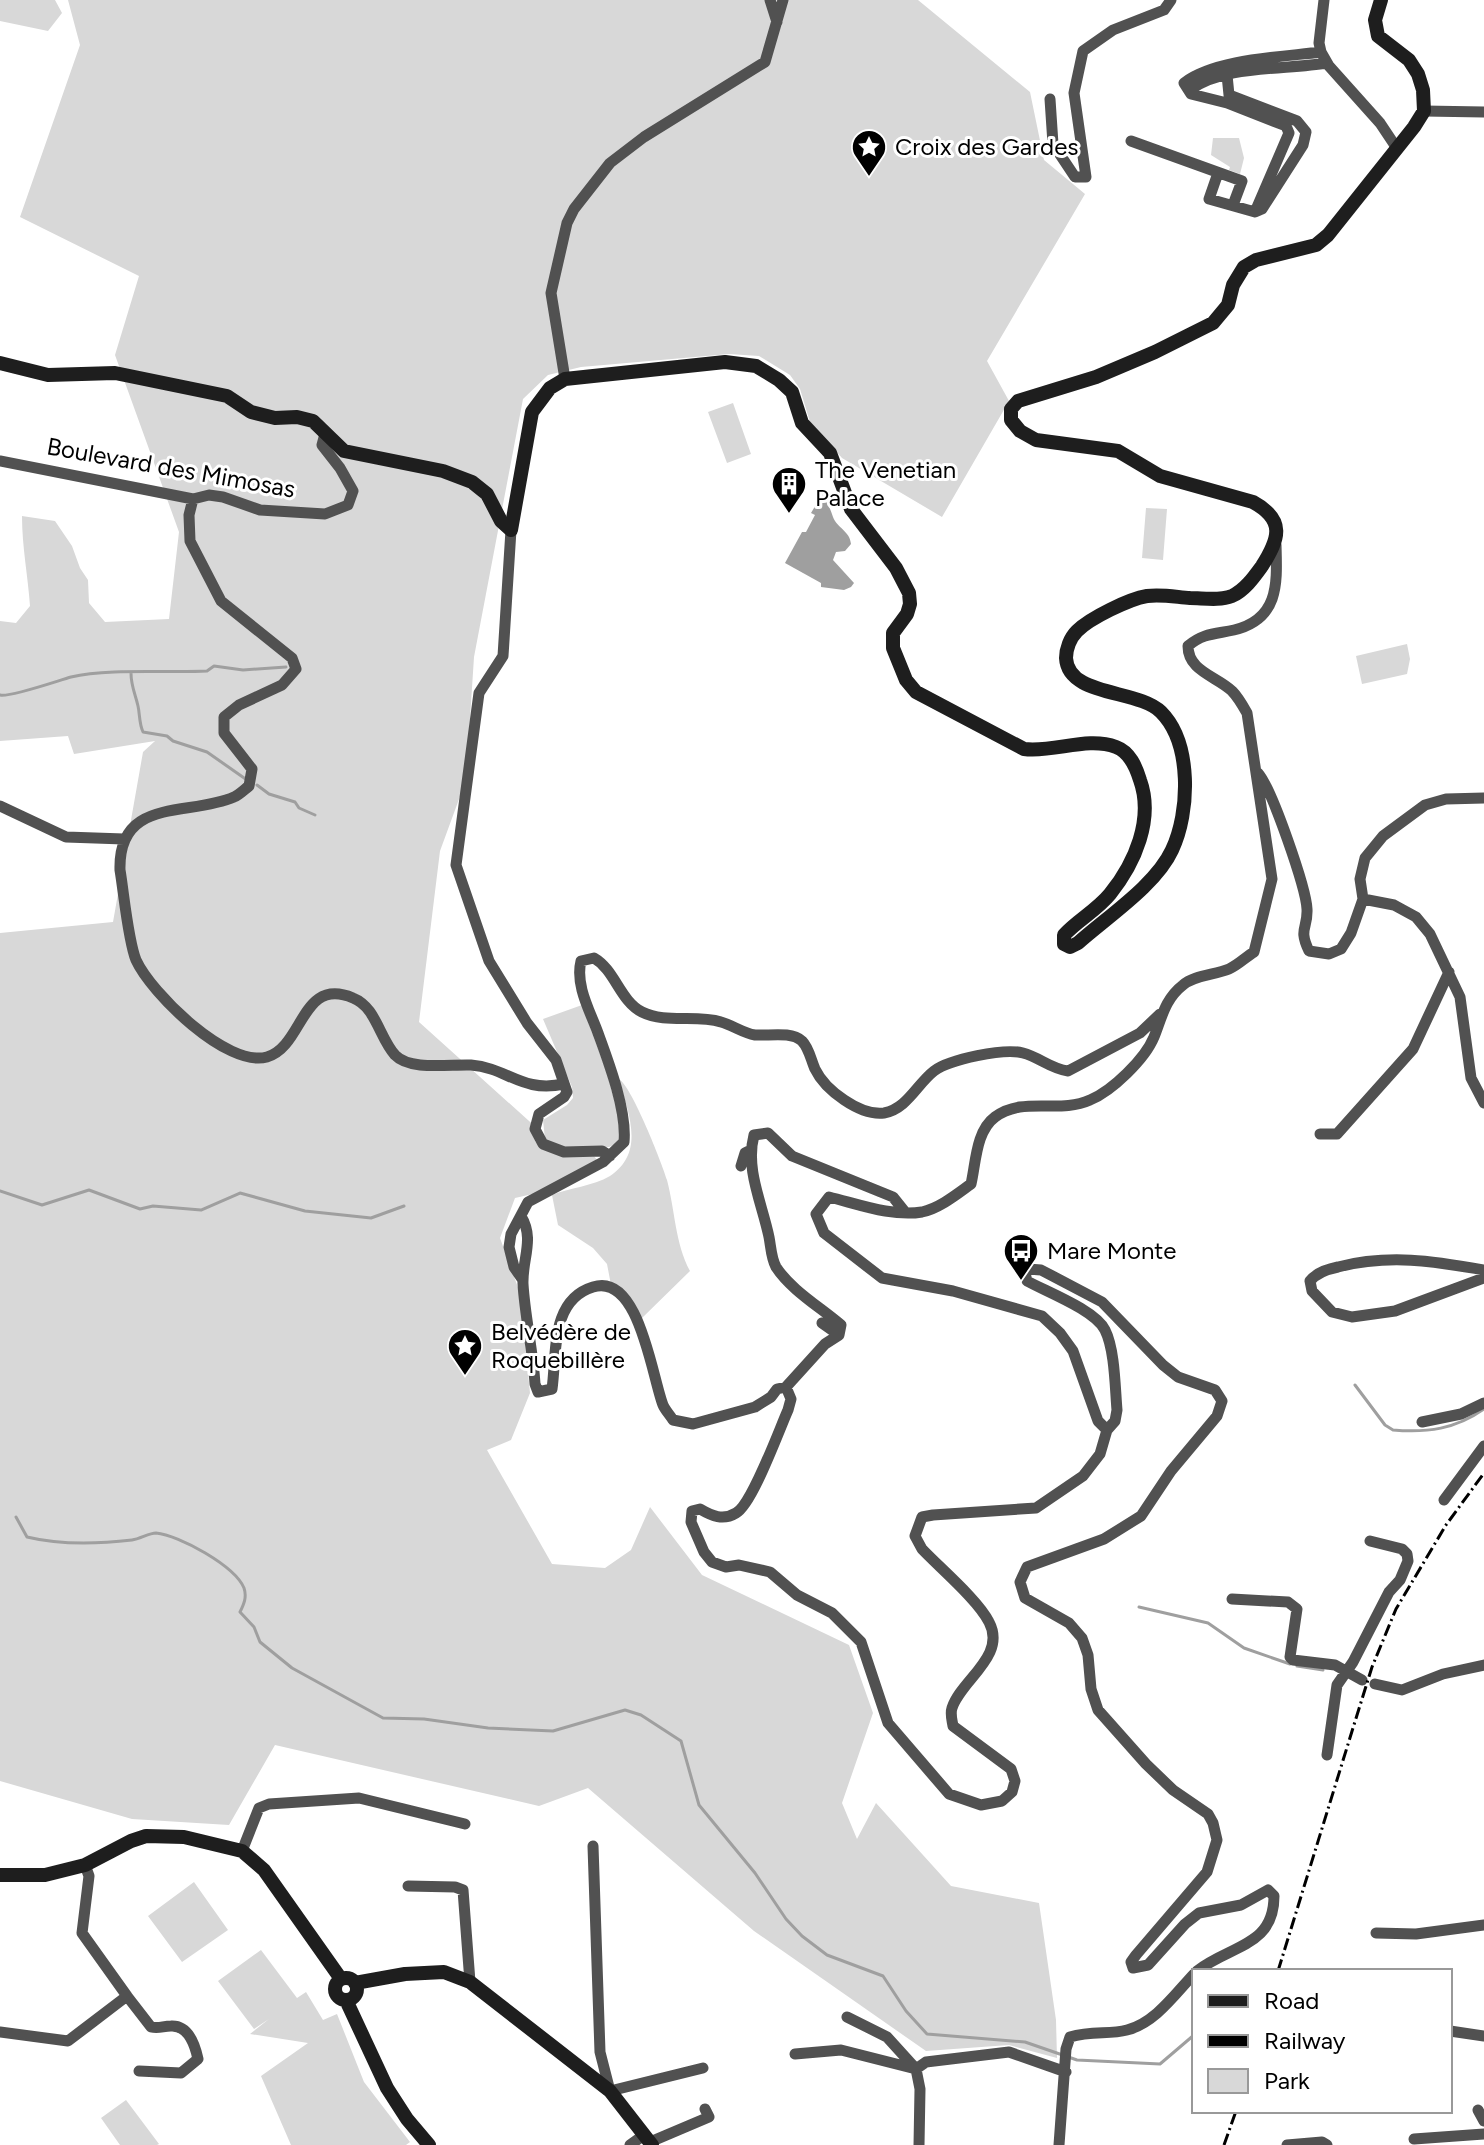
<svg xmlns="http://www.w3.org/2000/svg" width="1484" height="2145" viewBox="0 0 1484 2145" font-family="Figtree,sans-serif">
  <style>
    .green { fill: #d8d8d8 }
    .water { fill: #9f9f9f }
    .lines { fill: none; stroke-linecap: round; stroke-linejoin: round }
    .stream { stroke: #9f9f9f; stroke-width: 3 }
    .street { stroke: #515151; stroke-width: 11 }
    .secondary { stroke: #1e1e1e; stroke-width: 14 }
    .rail { stroke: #000; stroke-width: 3; stroke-dasharray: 12 4 2 4; stroke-linecap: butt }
    .labels { text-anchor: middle; stroke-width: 6; stroke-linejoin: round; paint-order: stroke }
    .poi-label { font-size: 24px; fill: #000; stroke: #fff; text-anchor: start }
    .street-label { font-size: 24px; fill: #000; stroke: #fff }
  </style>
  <rect width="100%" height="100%" fill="#fff"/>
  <path class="green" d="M0 0H55L62 13 48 31 0 21Z
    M68 0H918L1030 92 1044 160 1085 194 987 361 1009 401 942 517 842 458 810 422 800 389 790 375 759 356 729 354 581 367 548 375 523 399 474 657 466 780 440 851 419 1022 539 1130 535 1141C554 1159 569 1158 594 1156L597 1160 537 1193 515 1198 500 1238 520 1293 530 1393 511 1440 487 1450 552 1564 605 1568 631 1550 650 1507 702 1575 849 1645 873 1713 842 1803 857 1839 876 1803 951 1886 1039 1903 1056 2020 1057 2058 1009 2045 926 2051 754 1931 588 1788 539 1806 275 1745 229 1825 132 1819 0 1781V933L113 922 143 752 155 741 74 754 68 736 0 741V621L16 623 30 606C28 576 22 547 22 516L55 521 72 546 80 568 88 580 89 603 105 622 169 619 179 532 115 355 139 276 20 217 80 45Z
    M1213 138H1239L1244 158 1240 174 1229 170 1230 167 1211 155Z
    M733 403 751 454 727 463 708 412Z
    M1146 508 1167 509 1163 560 1142 558Z
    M1407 644 1410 659 1407 674 1362 684 1356 656Z
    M582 1005 607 1073 623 1133 619 1143 609 1147 563 1148 545 1139 543 1120 567 1105 573 1098 572 1087 543 1019Z
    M619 1079C632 1087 662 1163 667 1180 675 1210 675 1243 690 1271L642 1318 611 1285 607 1264 593 1248 558 1225 552 1195C569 1188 593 1186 610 1176 646 1152 628 1113 619 1079Z
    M194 1882 228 1930 182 1962 148 1916Z
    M261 1950 297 1998 306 1992 323 2020 337 2014 364 2082 410 2142 406 2145H291L261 2076 308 2043 250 2034 269 2019 254 2029 218 1981Z
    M126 2100 159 2144 157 2145H120L101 2118Z"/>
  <path class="water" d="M823 493C827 502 830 508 833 517 837 528 850 531 851 544L845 551 836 552 833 560 854 583 851 587 844 590 821 587V583L785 563 802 532H806L815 515 811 513Z"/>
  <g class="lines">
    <path class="stream" d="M131 673C131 686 135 693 138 706 140 715 139 723 143 732L167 736 173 741 207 752 247 780
      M0 695C8 698 57 681 71 677 108 668 168 673 207 671L214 666 243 670 286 667
      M257 785 269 794 295 802 299 808 315 815
      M0 1191 42 1205 89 1190 140 1209 153 1206 201 1210 240 1193 305 1211 371 1218 404 1206
      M1355 1385 1385 1425 1393 1430C1427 1433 1456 1429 1484 1409
      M16 1517 27 1537C60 1545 98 1544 132 1540 140 1539 149 1533 156 1533 179 1535 235 1566 244 1588 247 1597 244 1604 240 1612L254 1627 260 1642 292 1668 383 1718 424 1719 488 1728 553 1731 625 1710 641 1715 681 1741 699 1805 755 1873 786 1919 802 1936 827 1955 883 1976 906 2011 927 2034 1025 2042 1077 2060 1160 2064 1194 2035
      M1139 1607 1208 1623 1244 1648 1290 1664
      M1297 1666 1323 1670"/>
    <path class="street" d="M770 0 777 22
      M1324 0 1319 43 1321 52 1329 66 1380 123 1396 147
      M1190 90C1223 65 1286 70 1327 63
      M1050 99 1053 144 1075 177H1086L1074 93 1083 51 1113 30 1164 10 1171 0
      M1424 111 1484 112
      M1131 141 1242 181 1233 205
      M1218 173 1209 199 1255 212 1262 209 1303 145 1306 132 1297 121 1229 95 1227 75
      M1255 212 1289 133 1286 126 1227 103 1191 94 1184 83C1215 59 1282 57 1321 52
      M565 379 551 293 567 223 574 209 610 163 644 137 765 62 783 0
      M0 461 193 499 209 495 223 497 260 510 325 514 348 505 353 491 340 468 322 445 325 434
      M193 499 189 515 190 541 221 601 292 658 296 669 282 685 239 705 224 717V733L252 769 249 786C245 789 239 795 234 797 189 817 118 796 120 870 124 894 128 940 136 960 151 993 227 1068 267 1057 304 1046 301 976 353 998 376 1007 379 1037 395 1055 410 1071 450 1064 471 1065 508 1068 521 1093 564 1084
      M511 530 503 656 479 693 456 865 489 961 527 1023 556 1060 567 1092 564 1097 539 1114 535 1129 543 1144 564 1152 602 1151 610 1156
      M1258 773C1272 789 1306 888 1307 909 1308 929 1298 928 1309 951L1329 954 1341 949 1351 933 1363 899 1360 879 1365 858 1383 836 1425 805 1446 799 1484 798
      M0 806 66 837 124 839
      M1363 899 1394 905 1416 917 1430 934 1460 997 1471 1078 1484 1103
      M1320 1134H1337L1413 1049 1449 972
      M741 1166 745 1153 749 1151
      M521 1216C535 1239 522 1259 523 1284 525 1317 533 1351 535 1384L538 1392 552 1389C557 1354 550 1300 593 1287 639 1272 652 1377 663 1405 665 1410 670 1415 673 1420L693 1424 755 1407 771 1397 777 1389 786 1387 825 1344 839 1335 841 1325C820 1307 791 1290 776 1267 771 1258 771 1247 769 1237 762 1203 745 1169 754 1135L768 1133 792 1156 893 1197 905 1212
      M1484 1270C1433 1261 1389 1254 1338 1267 1328 1269 1317 1272 1310 1281L1312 1291 1332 1312 1352 1317 1395 1311 1484 1278
      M523 1280 514 1267 509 1247 511 1234 528 1202 603 1162 624 1142C627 1111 609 1063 598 1033 590 1011 575 985 581 961L594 958C615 970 620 1001 642 1012 666 1024 696 1014 721 1022 732 1025 743 1033 755 1035 769 1036 791 1031 802 1041 809 1048 811 1060 815 1069 825 1090 860 1116 884 1113 907 1109 917 1084 934 1071 950 1059 1004 1048 1023 1053 1039 1057 1051 1069 1068 1071L1140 1033 1160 1014
      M822 1323 839 1335
      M786 1387 791 1399 788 1410C779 1430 752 1505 736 1513 723 1521 712 1516 700 1509L692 1511 691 1522 704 1552 712 1562 726 1567 739 1565 770 1572 797 1595 832 1613 861 1642 888 1723 949 1794 981 1805 1002 1801 1012 1792 1015 1781 1011 1769 953 1726C952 1720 950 1714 952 1708 961 1680 1007 1656 989 1622 978 1600 940 1568 922 1549L915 1536 922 1517 933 1515 1036 1508 1083 1476 1100 1454 1107 1430
      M1422 1422 1461 1414 1484 1403
      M1444 1500 1484 1446
      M1232 1599 1288 1602 1297 1609 1290 1657 1293 1660 1335 1665 1362 1680
      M1375 1684 1402 1690 1443 1674 1484 1665
      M1327 1755 1337 1685 1353 1662 1389 1592 1400 1580 1408 1561 1407 1554 1402 1549 1370 1541
      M593 1846 600 2052 610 2091 703 2068
      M242 1851 259 1808 269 1804 359 1798 465 1824
      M408 1886 455 1887 463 1890 470 1982
      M1376 1933 1416 1934 1484 1925
      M1197 1971C1230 1945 1274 1947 1274 1896L1268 1890 1241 1905 1199 1913 1185 1924 1148 1965 1133 1968 1131 1962 1136 1955 1207 1872 1217 1840 1213 1823 1208 1814 1173 1790 1146 1764 1098 1710 1091 1689 1088 1655 1082 1638 1069 1623 1025 1598 1020 1582 1027 1567 1104 1539 1141 1516 1171 1471 1217 1416 1222 1401 1215 1390 1178 1377 1163 1365 1102 1302 1041 1270 1028 1269 1025 1273 1027 1281C1047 1292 1095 1310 1105 1330 1115 1350 1115 1388 1117 1410L1115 1421 1107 1430 1098 1421 1073 1351 1060 1333 1042 1316 953 1291 882 1278 824 1233 816 1214 829 1197C858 1204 892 1217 922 1212 940 1208 957 1194 971 1184 976 1162 976 1131 995 1117 1023 1096 1059 1114 1090 1100 1112 1091 1145 1059 1154 1037 1162 1017 1165 999 1183 985 1194 975 1215 975 1229 969 1238 965 1246 957 1254 952L1272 879 1247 713C1243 706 1238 697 1232 691 1216 676 1188 671 1188 646 1203 633 1216 634 1234 630 1280 619 1277 582 1276 545
      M127 1996 151 2027C159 2029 163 2026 171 2026 188 2025 195 2045 198 2059L181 2073 139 2071
      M847 2017 887 2037 916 2069 920 2089 919 2145
      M1450 2031 1484 2036
      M0 2032 68 2041 127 1996 82 1933 89 1876 85 1865
      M795 2054 841 2050 916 2069 926 2062 1009 2052 1066 2072
      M1478 2110 1484 2121
      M1414 2139 1484 2134
      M650 2142 709 2117 705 2109
      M630 2145 644 2135
      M1059 2145 1066 2049 1070 2037C1092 2030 1109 2035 1127 2030 1155 2023 1175 1994 1194 1974
      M1287 2145 1322 2142 1327 2145"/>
    <path class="secondary" d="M0 363 48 375 115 373 227 396 251 412 275 418 297 417 313 421 344 451 443 471 472 482 487 494 501 521 511 530
      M511 530 532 412 550 388 565 379 725 362 756 366 779 380 792 392 802 423 830 453 851 509 896 568 909 593 910 604 907 614 893 633V648L906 680 916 692 1024 749C1054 753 1087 736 1116 747 1130 752 1136 767 1140 780 1154 819 1135 863 1110 894 1097 910 1078 920 1064 935V944L1070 947 1078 943C1107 917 1156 885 1172 850 1190 812 1192 743 1161 712 1138 689 1068 697 1066 658 1066 649 1070 638 1077 631 1090 618 1129 599 1147 596 1161 594 1176 597 1190 598 1203 598 1219 601 1232 596 1245 590 1254 577 1262 566 1279 539 1286 520 1253 502L1160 476 1118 451 1036 440 1020 431 1011 420V409L1018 401 1096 377 1155 352 1213 323 1228 305 1233 285 1244 267 1256 260 1316 245 1328 235 1414 127 1424 111 1423 90 1418 74 1409 60 1378 36 1375 20 1381 0
      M0 1875H45L85 1865 131 1841 146 1836 184 1837 242 1851 264 1870 341 1979
      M335 1989a11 11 0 1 1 22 0a11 11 0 1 1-22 0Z
      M355 1983 405 1974 444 1972 470 1982 610 2091 652 2145
      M346 2000 387 2088 407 2119 429 2145"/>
    <path class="rail" d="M1278 1971 1353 1728 1372 1667 1396 1609 1446 1525 1484 1473
      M1224 2145 1236 2111"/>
  </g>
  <defs>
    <symbol id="sight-pin" viewBox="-11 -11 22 30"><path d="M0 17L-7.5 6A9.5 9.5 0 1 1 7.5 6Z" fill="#000" stroke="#fff"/><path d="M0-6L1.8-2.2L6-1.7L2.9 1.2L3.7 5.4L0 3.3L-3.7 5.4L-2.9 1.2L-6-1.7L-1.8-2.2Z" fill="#fff"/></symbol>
    <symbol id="building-pin" viewBox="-11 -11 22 30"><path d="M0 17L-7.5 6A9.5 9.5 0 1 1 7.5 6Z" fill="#000" stroke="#fff"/><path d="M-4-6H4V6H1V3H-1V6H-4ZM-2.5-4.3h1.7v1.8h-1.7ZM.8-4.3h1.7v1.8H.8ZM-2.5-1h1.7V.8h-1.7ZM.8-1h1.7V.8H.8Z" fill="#fff"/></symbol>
    <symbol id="bus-pin" viewBox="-11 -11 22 30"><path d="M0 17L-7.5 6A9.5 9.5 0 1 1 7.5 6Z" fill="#000" stroke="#fff"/><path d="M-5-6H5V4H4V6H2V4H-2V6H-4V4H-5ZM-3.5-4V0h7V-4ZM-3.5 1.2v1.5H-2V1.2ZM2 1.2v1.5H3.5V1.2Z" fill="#fff"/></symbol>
  </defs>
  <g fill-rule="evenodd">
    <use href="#sight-pin" x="849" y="127" width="40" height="54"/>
    <use href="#building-pin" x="769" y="464" width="40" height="54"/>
    <use href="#bus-pin" x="1001" y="1231" width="40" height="54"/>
    <use href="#sight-pin" x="445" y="1326" width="40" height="54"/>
  </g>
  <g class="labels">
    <g class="poi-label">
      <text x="895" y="155">Croix des Gardes</text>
      <text x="815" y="478">The Venetian<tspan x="815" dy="28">Palace</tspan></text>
      <text x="1047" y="1259">Mare Monte</text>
      <text x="491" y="1340">Belvédère de<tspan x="491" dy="28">Roquebillère</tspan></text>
    </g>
    <g class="street-label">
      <text transform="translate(171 468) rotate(10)" y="8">Boulevard des Mimosas</text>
    </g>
  </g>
  <rect x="1192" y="1969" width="260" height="144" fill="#ffffff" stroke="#999999" stroke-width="2"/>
  <rect x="1208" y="1995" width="40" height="12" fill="#1e1e1e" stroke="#999999" stroke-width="2"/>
  <text x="1264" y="2009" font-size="24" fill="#000000">Road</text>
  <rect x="1208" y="2035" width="40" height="12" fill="#000000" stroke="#999999" stroke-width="2"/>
  <text x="1264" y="2049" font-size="24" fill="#000000">Railway</text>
  <rect x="1208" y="2069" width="40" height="24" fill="#d8d8d8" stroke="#999999" stroke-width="2"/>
  <text x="1264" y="2089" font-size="24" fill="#000000">Park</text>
</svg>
